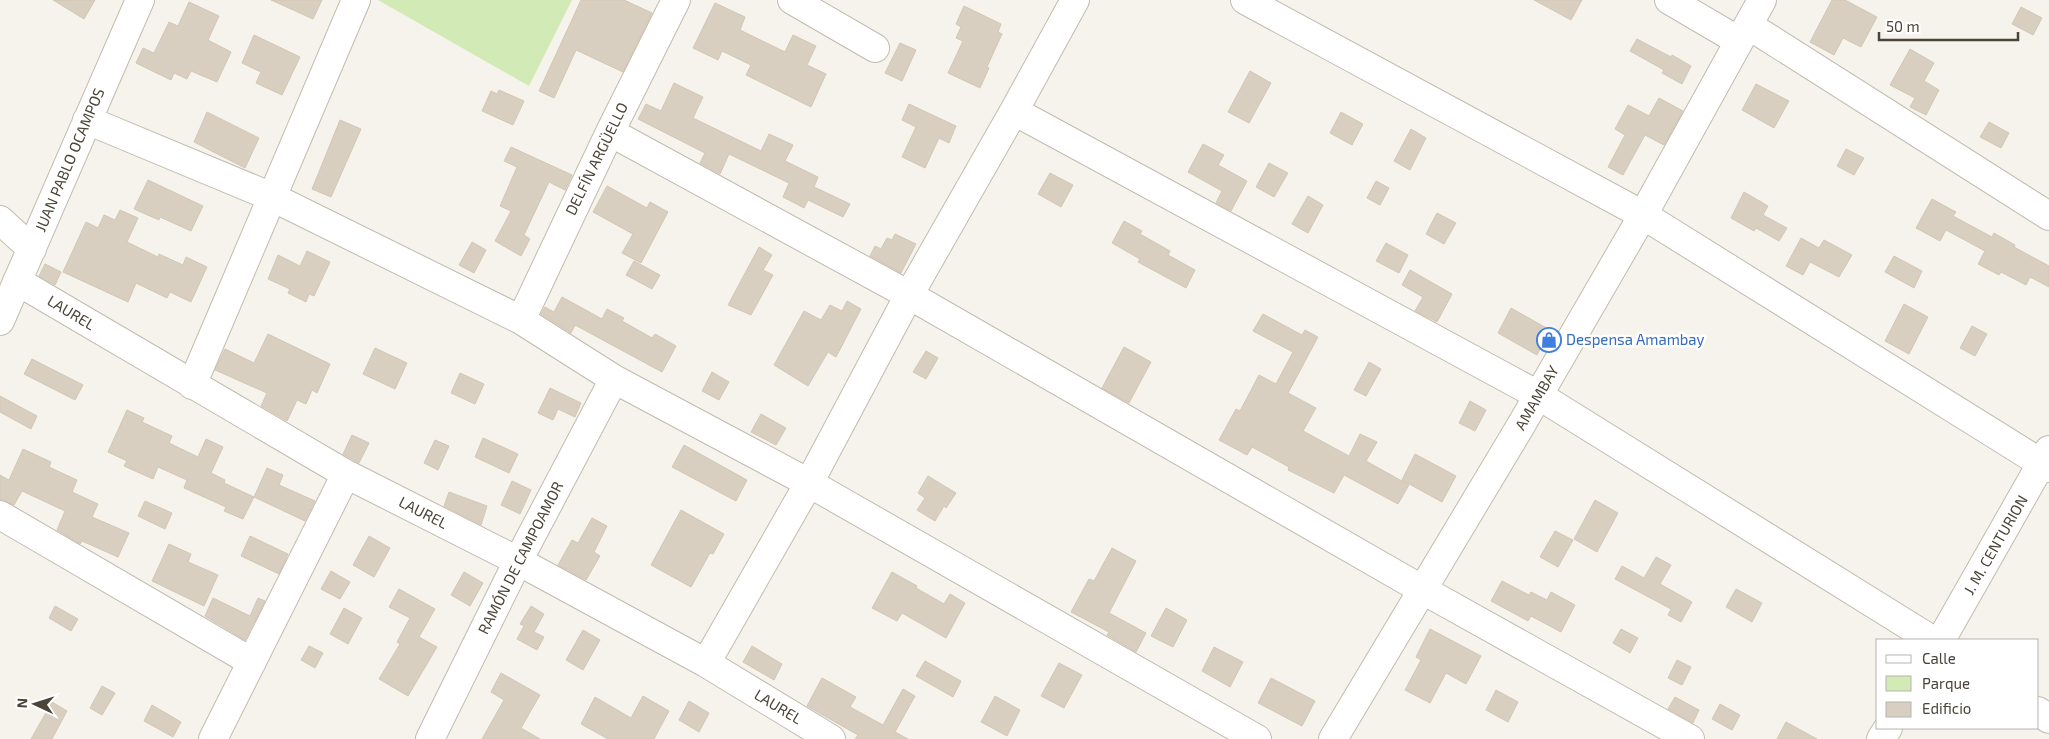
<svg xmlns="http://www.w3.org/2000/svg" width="2049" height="739" viewBox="0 0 2049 739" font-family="'Exo 2',sans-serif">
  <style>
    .green { fill: #d2eab5 }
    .building { fill: #d8cfc1; stroke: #d3c7b4 }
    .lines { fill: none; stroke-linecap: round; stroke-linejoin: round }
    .minor-casing { stroke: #c2bbae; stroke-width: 30 }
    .minor { stroke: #fff; stroke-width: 28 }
    .labels { text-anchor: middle; stroke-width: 5; stroke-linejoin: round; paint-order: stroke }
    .street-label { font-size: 15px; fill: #4b4439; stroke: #fff }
    .shop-label { font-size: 15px; fill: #366cbe; stroke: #fff; text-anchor: start }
  </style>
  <rect width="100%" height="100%" fill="#f6f3ec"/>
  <path class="green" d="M378 0H572L529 86Z"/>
  <path class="building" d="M53 0H95L84 19Z
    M271 0H322L313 19Z
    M581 0H624L652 13 623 72 576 50 554 98 539 91Z
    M1534 0H1582L1571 20Z
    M1832 0H1845L1877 17 1861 47 1843 38 1834 55 1810 42Z
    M189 2 219 16 208 40 231 52 217 82 191 71 187 79 174 73 171 80 136 63 143 48 154 53 169 22 178 26Z
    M715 3 745 17 740 30 785 52 793 35 816 46 807 65 826 74 811 107 746 75 751 65 722 51 718 60 693 48Z
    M964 6 1001 24 998 32 1002 34 987 67 989 68 980 88 948 73 963 41 956 38 961 27 956 24Z
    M2021 7 2042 18 2033 35 2012 24Z
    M254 35 300 57 282 95 256 83 261 72 242 63Z
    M1637 39 1671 57 1672 55 1691 66 1682 84 1662 73 1664 70 1630 51Z
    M900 43 916 50 902 81 885 73Z
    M1910 49 1934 63 1924 81 1939 90 1926 115 1910 107 1915 98 1890 85Z
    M1250 71 1271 83 1249 123 1228 112Z
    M674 83 703 97 693 118 761 151 769 134 793 145 785 161 818 177 814 187 850 204 843 217 808 200 804 208 783 197 789 183 729 154 720 174 700 163 705 153 638 119 646 104 661 111Z
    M1756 84 1789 101 1774 128 1742 110Z
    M499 90 524 101 513 125 482 111 491 91 497 94Z
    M1659 98 1683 111 1664 145 1645 135 1623 175 1608 167 1625 135 1615 129 1628 105 1649 116Z
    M909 104 956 126 949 143 939 138 925 168 902 157 916 127 902 120Z
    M207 112 259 138 245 168 194 142Z
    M1341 112 1363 124 1352 145 1330 133Z
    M340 120 361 129 331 197 312 189Z
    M1989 122 2009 133 2001 148 1980 137Z
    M1411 129 1426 138 1410 170 1394 161Z
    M1203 144 1224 155 1218 165 1247 181 1231 211 1216 203 1222 191 1188 172Z
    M511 147 572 175 565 190 549 182 524 235 530 239 521 256 495 241 511 211 500 206 517 167 504 161Z
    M1846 149 1864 158 1854 175 1837 166Z
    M1269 163 1288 173 1274 197 1256 187Z
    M1050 173 1073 185 1061 207 1038 194Z
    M148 180 203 206 191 231 160 217 159 220 134 209Z
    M1376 181 1389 188 1380 205 1367 198Z
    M607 186 647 208 650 202 668 212 641 263 622 253 633 234 593 212Z
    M1744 192 1768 206 1763 215 1787 228 1779 241 1756 228 1754 231 1731 218Z
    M1308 196 1323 205 1308 233 1292 224Z
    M1932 199 1956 212 1953 216 1992 237 1994 233 2015 245 2014 247 2049 266V287L2030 277 2026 285 2001 272 1999 275 1978 264 1985 251 1946 230 1940 241 1916 228Z
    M120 210 138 218 127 242 158 257 159 254 183 265 186 257 207 267 191 302 170 292 167 298 136 283 128 302 63 272 86 222 98 228 104 215 115 220Z
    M1437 213 1456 223 1444 244 1426 234Z
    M1124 221 1142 231 1140 234 1170 251 1168 255 1195 270 1186 288 1138 262 1140 259 1112 243Z
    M895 234 916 244 901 273 870 256 875 246 881 249 887 238 892 240Z
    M1801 238 1819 248 1824 240 1852 255 1839 277 1810 262 1803 275 1786 266Z
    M472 242 486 250 474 273 459 265Z
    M1386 243 1408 255 1399 273 1376 261Z
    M759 247 772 255 763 270 773 275 751 315 728 305Z
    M307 251 330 262 314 296 309 294 306 302 288 293 290 289 268 279 278 255 300 266Z
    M1894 256 1922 271 1914 288 1885 272Z
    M634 261 660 275 652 289 626 275Z
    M45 264 61 272 55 285 39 276Z
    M1410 270 1452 294 1437 322 1415 311 1423 297 1402 285Z
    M562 297 602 319 607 309 624 318 622 321 652 338 655 334 676 346 662 372 575 325 571 333 541 314 545 307 554 312Z
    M847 301 861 309 836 357 828 352 808 386 774 365 804 311 821 320 830 305 842 311Z
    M1904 304 1928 317 1909 354 1885 341Z
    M1511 308 1550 330 1537 355 1498 333Z
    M1263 314 1302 335 1305 330 1318 337 1288 393 1316 408 1303 431 1349 456 1360 434 1377 442 1366 461 1409 485 1398 504 1344 475 1334 493 1288 470 1289 467 1252 447 1247 455 1219 440 1236 409 1240 411 1259 375 1276 384 1293 352 1253 331Z
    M1972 326 1987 334 1975 356 1960 348Z
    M268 334 330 364 317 393 312 390 306 404 297 400 287 421 261 406 267 393 215 370 225 349 254 363Z
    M1124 347 1151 362 1129 403 1102 388Z
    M375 348 407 363 395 389 363 374Z
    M926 351 938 358 926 379 913 372Z
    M32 359 83 385 75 400 24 374Z
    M1369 362 1381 369 1366 396 1354 390Z
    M712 372 729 382 719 400 702 391Z
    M460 373 484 384 475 404 451 393Z
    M550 388 581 403 575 417 558 409 553 420 538 413Z
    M0 396 37 416 31 429 0 412Z
    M1470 401 1486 410 1475 431 1459 423Z
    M127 410 144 418 142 422 172 436 169 443 198 457 206 439 223 447 211 473 225 480 224 483 254 497 243 519 224 511 226 507 184 488 187 480 158 467 153 479 124 466 127 461 108 452Z
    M761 414 786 428 776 445 751 432Z
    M352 435 369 443 359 463 343 454Z
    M483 438 518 454 509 473 475 457Z
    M435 440 449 446 438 470 424 463Z
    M684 445 747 480 736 501 672 467Z
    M23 449 51 462 49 467 77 480 72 492 98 504 92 517 129 533 118 557 82 541 80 544 57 530 65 511 22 491 14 505 0 499V475L9 480Z
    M1415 454 1456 476 1442 502 1402 480Z
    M267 468 283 475 279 485 315 501 305 521 254 497Z
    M928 476 956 493 946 508 944 506 935 521 917 510 925 498 918 493Z
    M512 481 531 490 520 514 501 505Z
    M449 492 487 506 481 525 444 506Z
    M1595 500 1618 513 1597 552 1574 539Z
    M145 501 172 513 165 529 138 516Z
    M681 510 724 534 713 554 710 553 691 587 651 565Z
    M592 518 607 526 594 552 600 556 586 580 558 565 572 540 578 543Z
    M1555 531 1573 540 1558 567 1540 557Z
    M250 536 288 554 279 574 241 556Z
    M369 536 390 548 374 577 353 565Z
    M169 544 191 554 188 562 218 575 204 606 152 581Z
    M1112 548 1136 561 1109 613 1146 633 1136 652 1107 635 1109 632 1071 612 1089 579 1094 581Z
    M1656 557 1671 565 1660 584 1692 602 1681 622 1668 615 1671 609 1615 579 1622 566 1644 578Z
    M331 571 350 582 340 599 321 589Z
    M464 572 483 583 470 606 451 595Z
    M892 572 917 586 916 588 944 604 950 594 965 603 946 638 902 613 897 621 872 608Z
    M1502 581 1529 595 1531 592 1547 600 1551 592 1575 605 1561 632 1531 616 1528 621 1491 601Z
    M399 589 435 609 419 637 437 647 408 696 379 679 400 644 397 642 410 618 389 607Z
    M1736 589 1762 603 1752 622 1726 607Z
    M213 598 250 616 258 598 265 601 245 640 205 616Z
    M55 606 78 619 71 631 49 618Z
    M531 606 544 614 534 632 544 637 537 650 517 639 524 626 520 624Z
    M344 608 362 618 348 644 330 634Z
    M1166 608 1187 620 1173 647 1151 636Z
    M1430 629 1481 656 1466 684 1446 673 1430 703 1405 690 1421 660 1416 657Z
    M1621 629 1638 638 1630 653 1613 643Z
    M583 630 600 640 583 670 566 660Z
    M309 646 323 653 315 668 301 660Z
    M752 646 782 664 774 680 743 662Z
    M1214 647 1243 662 1230 687 1202 671Z
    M1677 660 1691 667 1682 685 1668 678Z
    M925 661 961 681 953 697 916 676Z
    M1059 663 1082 675 1064 708 1041 696Z
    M501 673 540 695 521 728 540 739H482L504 700 491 692Z
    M822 678 856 697 850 707 883 725 903 689 915 696 895 732 908 739H855L858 735 807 706Z
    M1271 678 1315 701 1302 726 1258 703Z
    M102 686 115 693 102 715 90 708Z
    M1496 690 1518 702 1508 722 1486 710Z
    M643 696 669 711 654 739H608L581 724 595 697 631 718Z
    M995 696 1020 710 1007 736 981 722Z
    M1675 697 1699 710 1693 723 1668 709Z
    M689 701 709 713 699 732 679 720Z
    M52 702 67 711 52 739H31Z
    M1720 704 1740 715 1732 730 1712 719Z
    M152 705 181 722 173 737 144 721Z
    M1786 722 1817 739H1777Z"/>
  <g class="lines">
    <defs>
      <path id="minor" d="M792 0 875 48
        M1245 0 1643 215 2049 468
        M1669 0 1739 41
        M1748 25 2049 216
        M1014 111 1538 395 1932 640
        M87 120 272 197 521 320 614 379 809 483 1257 739
        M610 132 909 295 1423 590 1690 739
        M0 220 32 249
        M17 281 346 474 518 561 706 663 831 739
        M521 320 610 132 676 0
        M0 321 140 0
        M192 385 356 0
        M0 515 252 662
        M1941 640 2049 450
        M706 663 809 483 909 295 1014 111 1075 0
        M2038 711 2049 719
        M213 739 346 474
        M430 739 518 561 614 379
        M1333 739 1520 427 1643 215 1762 0
        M1881 739 1888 728"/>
    </defs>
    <use href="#minor" class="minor-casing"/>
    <use href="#minor" class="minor"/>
  </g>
  <defs>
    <symbol id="shop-ring" viewBox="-11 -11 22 22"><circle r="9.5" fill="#fff" stroke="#3f7fe0" stroke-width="1.5"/><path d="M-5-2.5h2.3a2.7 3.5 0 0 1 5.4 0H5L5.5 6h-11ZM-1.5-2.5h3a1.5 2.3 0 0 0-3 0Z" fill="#3f7fe0"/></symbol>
  </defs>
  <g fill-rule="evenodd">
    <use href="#shop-ring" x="1535" y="326" width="28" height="28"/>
  </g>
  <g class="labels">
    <g class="street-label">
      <text transform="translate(597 159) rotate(-64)" y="5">DELFÍN ARGÜELLO</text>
      <text transform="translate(70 160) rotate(-67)" y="5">JUAN PABLO OCAMPOS</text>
      <text transform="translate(71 313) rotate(31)" y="5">LAUREL</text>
      <text transform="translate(1537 398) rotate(-60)" y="5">AMAMBAY</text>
      <text transform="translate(423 513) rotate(27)" y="5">LAUREL</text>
      <text transform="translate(1996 545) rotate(-60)" y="5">J. M. CENTURION</text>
      <text transform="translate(521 558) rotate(-63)" y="5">RAMÓN DE CAMPOAMOR</text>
      <text transform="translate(778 707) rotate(31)" y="5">LAUREL</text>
    </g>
    <g class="shop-label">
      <text x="1566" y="345">Despensa Amambay</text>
    </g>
  </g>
  <rect x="1876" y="639" width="162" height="90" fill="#ffffff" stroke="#b7b4b0"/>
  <rect x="1886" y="655" width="25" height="8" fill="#ffffff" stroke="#b7b4b0"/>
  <text x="1922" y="664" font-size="15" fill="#4b4439">Calle</text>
  <rect x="1886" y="676" width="25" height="15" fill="#d2eab5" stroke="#b7b4b0"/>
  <text x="1922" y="689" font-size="15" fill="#4b4439">Parque</text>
  <rect x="1886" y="702" width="25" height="15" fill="#d8cfc1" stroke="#b7b4b0"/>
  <text x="1922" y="714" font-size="15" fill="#4b4439">Edificio</text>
  <g transform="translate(35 704) rotate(274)" stroke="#ffffff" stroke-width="4" paint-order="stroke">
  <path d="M0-4L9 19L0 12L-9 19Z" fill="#4b4439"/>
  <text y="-8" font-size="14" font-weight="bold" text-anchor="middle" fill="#4b4439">N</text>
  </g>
  <path d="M1879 32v8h139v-8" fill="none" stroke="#4b4439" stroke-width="2.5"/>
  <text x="1886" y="32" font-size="15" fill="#4b4439" stroke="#ffffff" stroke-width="4" paint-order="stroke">50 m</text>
</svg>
